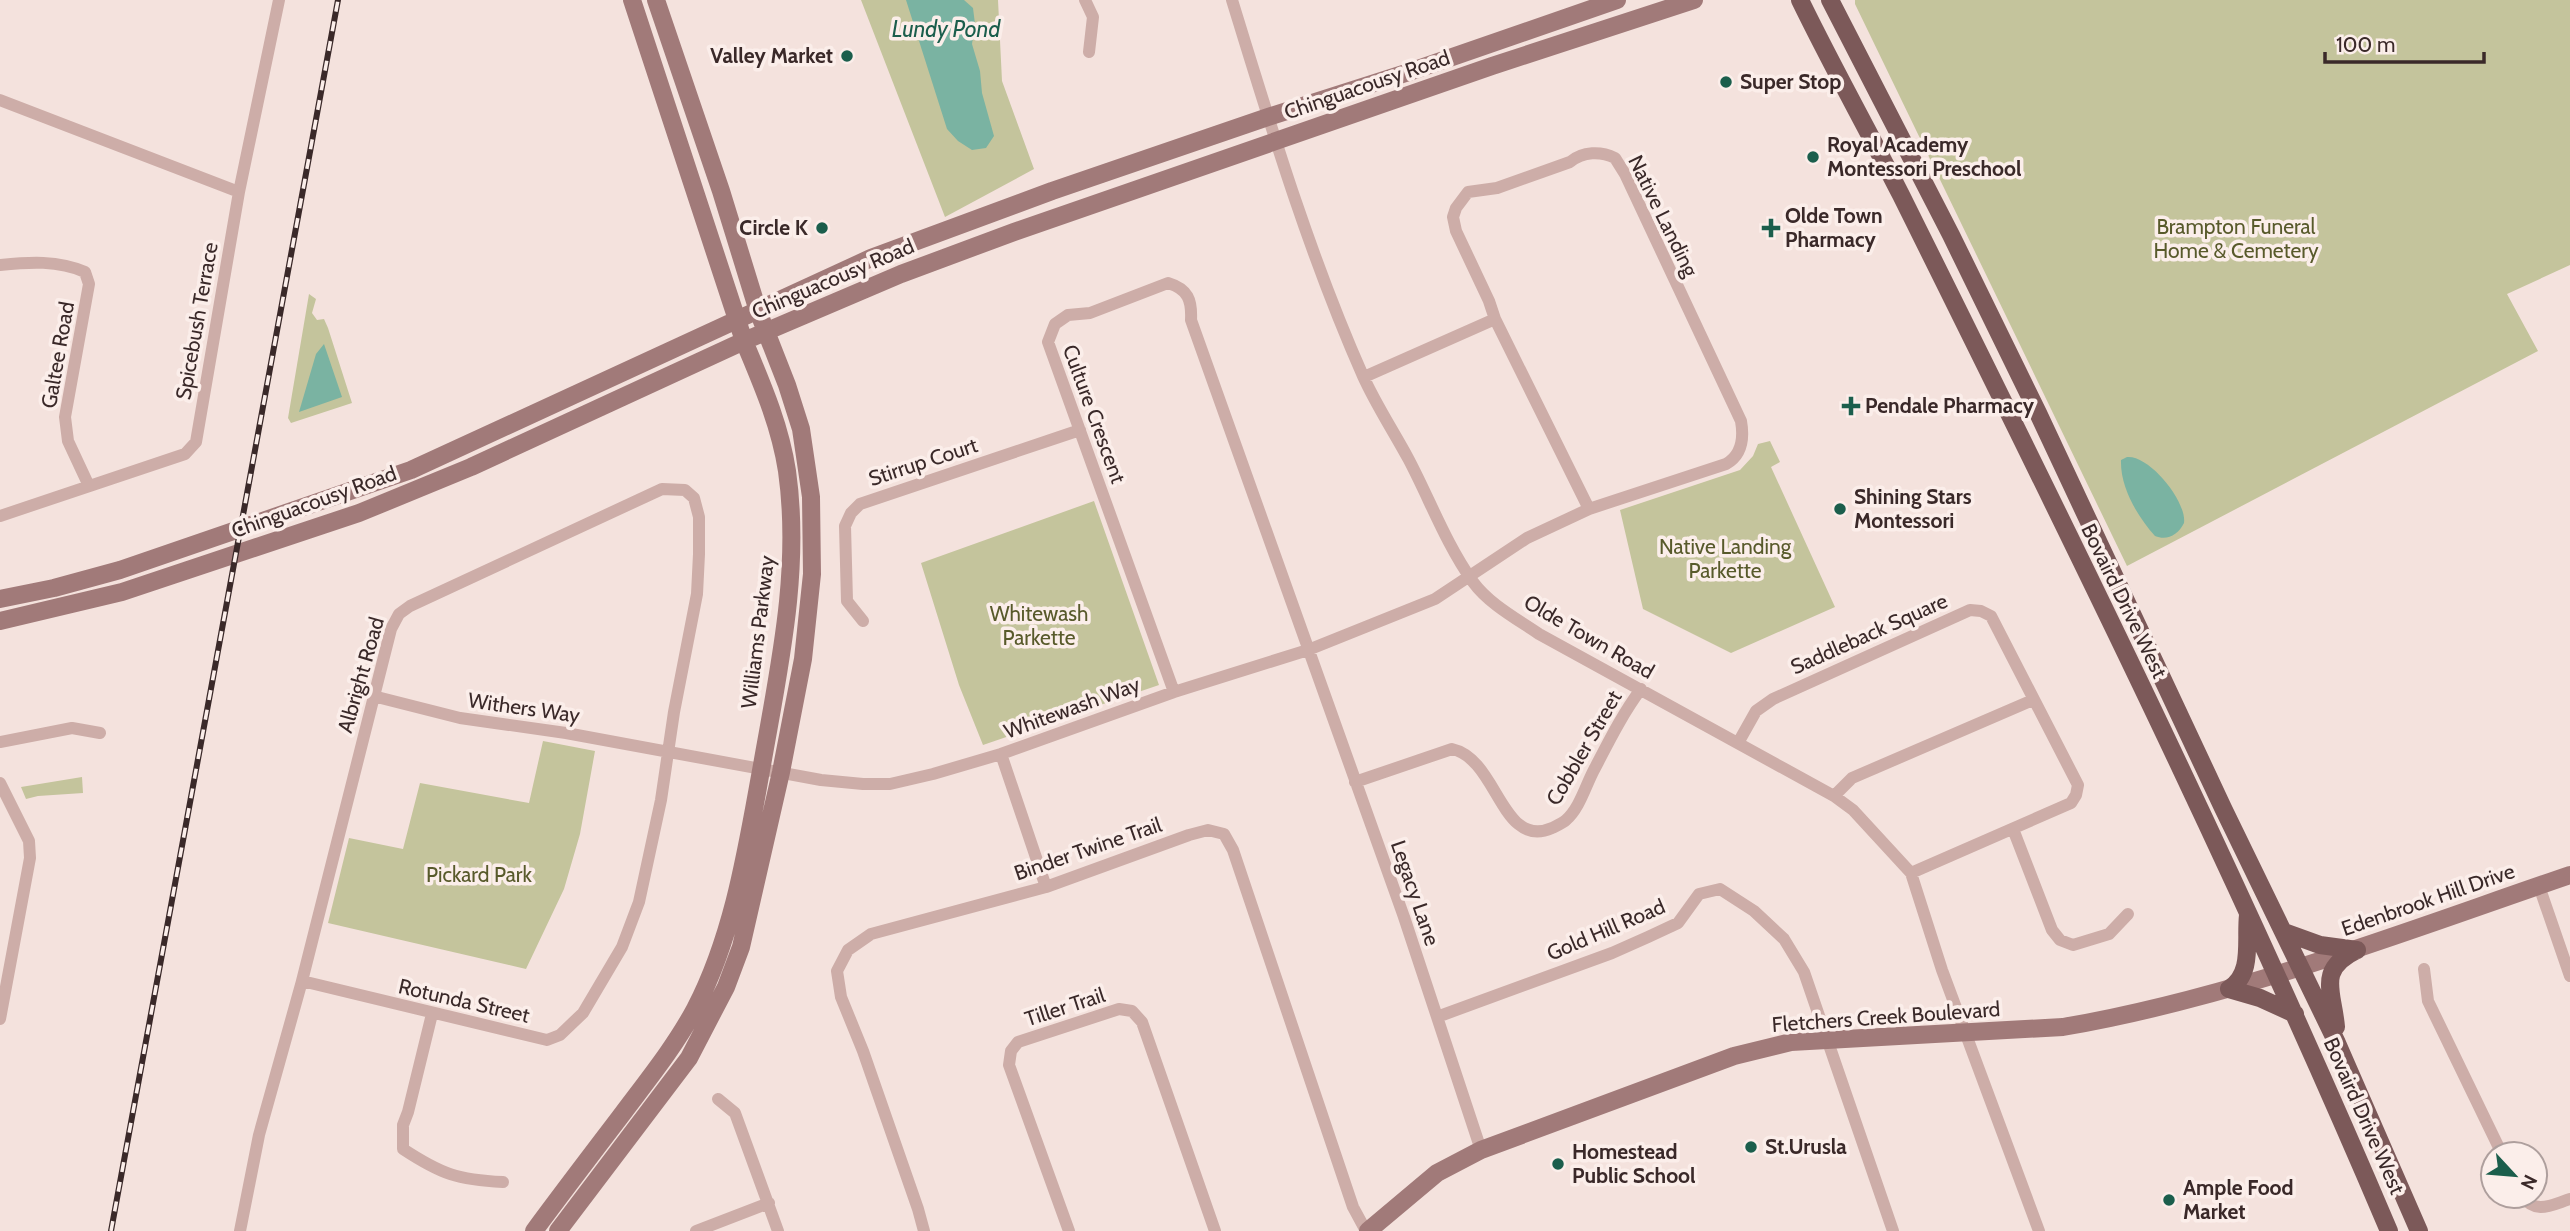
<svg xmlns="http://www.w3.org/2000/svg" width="2570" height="1231" viewBox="0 0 2570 1231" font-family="Cabin,sans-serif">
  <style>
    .green { fill: #c4c49c }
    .water { fill: #7ab3a2 }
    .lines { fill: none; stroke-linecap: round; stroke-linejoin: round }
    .street { stroke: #cdada8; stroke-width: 12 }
    .secondary { stroke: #a17a79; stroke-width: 18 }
    .primary { stroke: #7c5959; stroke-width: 18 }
    .rail-casing { stroke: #3a2929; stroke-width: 6 }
    .rail { stroke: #fbeeea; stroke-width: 3.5; stroke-dasharray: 10; stroke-linecap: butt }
    .poi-dot { fill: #1b5e4c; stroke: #fbeeea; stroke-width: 2.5 }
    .labels { text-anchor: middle; stroke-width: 7; stroke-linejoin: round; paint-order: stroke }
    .poi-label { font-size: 21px; font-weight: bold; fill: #3a2929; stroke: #fbeeea; text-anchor: start }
    .street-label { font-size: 21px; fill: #3a2929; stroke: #fbeeea }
    .park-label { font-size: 21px; fill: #585a2b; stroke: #fbeeea }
    .water-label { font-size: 23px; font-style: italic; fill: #1b5e4c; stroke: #fbeeea }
  </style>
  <rect width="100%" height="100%" fill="#f4e2dd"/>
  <path class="green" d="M861 0H998L1002 81 1034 169 945 217Z
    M1855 0H2570V265L2507 294 2538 351 2127 566 1855 4Z
    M309 294 316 299 312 313 317 320 324 319 328 328 352 403 291 423 288 418Z
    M1770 441 1780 462 1771 467 1835 607 1731 653 1643 609 1620 510 1740 470 1753 456 1758 444Z
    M1094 501 1159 685 983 745 959 685 921 563Z
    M543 741 595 751 580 834 564 889 526 969 328 923 349 838 403 849 420 783 529 803Z
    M82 777 83 793 38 796 26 799 21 787Z"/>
  <path class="water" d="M906 0H964L973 8 975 24 972 44 980 71 982 93 994 136 986 148 972 150 958 141 947 129Z
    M324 344 342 397 299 412 316 354Z
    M2127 457C2150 455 2187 502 2184 523 2178 535 2167 541 2155 536 2137 516 2120 487 2121 460Z"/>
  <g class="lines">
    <path class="street" d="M1085 0 1093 17 1089 52
      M1232 0C1271 127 1309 254 1363 376 1376 405 1394 432 1409 460 1430 500 1446 544 1473 582 1489 604 1517 619 1539 634L1834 796 1853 810 1911 873 1942 970 2039 1231
      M0 100 239 192
      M0 265C29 262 58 260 85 272L89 284 65 417 68 441 89 486
      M1364 377 1495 319
      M0 516 185 454 196 442 239 192 279 0
      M863 621 847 601 845 526 851 513 860 504 1080 430
      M1174 692 1048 342 1055 324 1068 315 1090 313 1168 283C1188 289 1192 300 1191 320L1404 917 1481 1150
      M373 696 460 718 566 733 821 780 863 784H890L933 774 1001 754 1174 692 1308 650 1435 599 1527 538 1589 509 1726 464C1742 455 1744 438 1741 421L1625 174 1615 158C1601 151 1583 151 1570 162L1497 188 1468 192 1456 208 1453 217 1456 231 1489 301 1495 319 1589 509
      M0 742 72 728 100 733
      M1738 743 1756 711 1773 699 1970 610 1981 611 1991 616 2078 785 2076 795 2071 803 1911 873
      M1001 754 1046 887
      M1355 782 1452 749C1498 759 1501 850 1552 828 1556 826 1563 823 1566 820 1580 808 1586 784 1595 768 1609 741 1623 713 1641 689
      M0 783 29 841 30 858 0 1019
      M1834 796 1852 778 2033 700
      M2013 829 2052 930 2060 940 2073 945 2109 934 2128 914
      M2539 886 2570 976
      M2424 969 2428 1001 2502 1154
      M432 1014 408 1112 403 1125V1149C441 1174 458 1180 503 1182
      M1437 1017 1612 953 1648 937 1678 923 1699 894 1720 889 1754 911 1784 939 1804 972 1893 1231
      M718 1099 735 1113 778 1231
      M2522 1196C2536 1215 2551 1205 2570 1199
      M240 1231 259 1135 302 981 391 629 399 614 410 606 662 489 685 490 694 498 699 517V554L697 594 674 712 661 800 639 902 622 947 583 1013 560 1035 547 1040 302 981
      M696 1231 769 1203
      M924 1231 918 1209 863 1051 841 997 837 971 848 950 871 934 1046 887 1189 835 1208 830 1224 834 1233 850 1353 1207 1366 1231
      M1069 1231 1009 1065 1011 1051 1018 1042 1119 1009 1132 1011 1142 1022 1215 1231"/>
    <path class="secondary" d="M0 599 54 588 120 570 411 470 871 258 1052 191 1268 117 1409 72 1617 0
      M0 621 122 592 359 513 471 467 744 341 901 274 1014 232 1492 66 1694 0
      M534 1231C562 1193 591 1155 620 1117 646 1082 674 1048 695 1009 734 934 747 847 762 765 779 668 801 570 787 471 780 425 762 384 744 341L632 0
      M558 1231 689 1058 726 987 741 947 781 772 803 659 812 574 811 497 801 429 787 385 758 311 721 191 656 0
      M1368 1231 1437 1173 1481 1150 1734 1056 1791 1042 2063 1027C2237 997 2403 932 2570 875"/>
    <path class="primary" d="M1800 0C1832 66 1868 130 1901 195 2071 537 2240 880 2389 1231
      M1830 0 1951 235 2038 413 2223 808 2337 1043 2419 1231
      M2284 932 2320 945 2357 950
      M2229 989C2254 974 2245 940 2248 915
      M2229 989 2260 998 2295 1014
      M2336 1027C2333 991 2316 970 2357 950"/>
    <defs>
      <path id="rail" d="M111 1231 338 0"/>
    </defs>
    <use href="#rail" class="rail-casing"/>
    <use href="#rail" class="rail"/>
  </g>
  <g class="poi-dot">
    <circle cx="847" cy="56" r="7"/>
    <circle cx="1726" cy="82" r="7"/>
    <circle cx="1813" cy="157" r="7"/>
    <circle cx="822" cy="228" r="7"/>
    <path d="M1767.5 217.5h7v7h7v7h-7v7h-7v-7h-7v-7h7z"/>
    <path d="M1847.5 395.5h7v7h7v7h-7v7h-7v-7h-7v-7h7z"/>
    <circle cx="1840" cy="509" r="7"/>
    <circle cx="1751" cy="1147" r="7"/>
    <circle cx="1558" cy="1164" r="7"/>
    <circle cx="2169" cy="1200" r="7"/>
  </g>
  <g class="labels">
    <g class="poi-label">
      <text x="833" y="63" text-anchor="end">Valley Market</text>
      <text x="1740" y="89">Super Stop</text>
      <text x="1827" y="152">Royal Academy<tspan x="1827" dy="24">Montessori Preschool</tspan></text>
      <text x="1785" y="223">Olde Town<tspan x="1785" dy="24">Pharmacy</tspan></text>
      <text x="808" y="235" text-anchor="end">Circle K</text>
      <text x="1865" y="413">Pendale Pharmacy</text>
      <text x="1854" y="504">Shining Stars<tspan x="1854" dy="24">Montessori</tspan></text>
      <text x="1765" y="1154">St.Urusla</text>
      <text x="1572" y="1159">Homestead<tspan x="1572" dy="24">Public School</tspan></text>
      <text x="2183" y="1195">Ample Food<tspan x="2183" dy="24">Market</tspan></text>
    </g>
    <g class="street-label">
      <text transform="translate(1367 85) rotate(-19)" y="7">Chinguacousy Road</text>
      <text transform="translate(1663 216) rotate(64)" y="7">Native Landing</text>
      <text transform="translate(833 279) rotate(-23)" y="7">Chinguacousy Road</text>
      <text transform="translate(197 321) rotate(-80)" y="7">Spicebush Terrace</text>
      <text transform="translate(58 355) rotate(-80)" y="7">Galtee Road</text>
      <text transform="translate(1094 414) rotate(70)" y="7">Culture Crescent</text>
      <text transform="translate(923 462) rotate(-18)" y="7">Stirrup Court</text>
      <text transform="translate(314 502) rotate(-20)" y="7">Chinguacousy Road</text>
      <text transform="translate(2124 601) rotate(64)" y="7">Bovaird Drive West</text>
      <text transform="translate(758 632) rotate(-83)" y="7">Williams Parkway</text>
      <text transform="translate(1869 634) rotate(-24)" y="7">Saddleback Square</text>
      <text transform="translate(1589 637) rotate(30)" y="7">Olde Town Road</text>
      <text transform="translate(361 675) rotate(-74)" y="7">Albright Road</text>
      <text transform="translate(524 708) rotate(8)" y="7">Withers Way</text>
      <text transform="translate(1072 708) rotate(-20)" y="7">Whitewash Way</text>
      <text transform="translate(1584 748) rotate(-60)" y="7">Cobbler Street</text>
      <text transform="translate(1088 849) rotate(-19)" y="7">Binder Twine Trail</text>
      <text transform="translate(1415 893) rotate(71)" y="7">Legacy Lane</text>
      <text transform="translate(2428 900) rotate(-19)" y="7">Edenbrook Hill Drive</text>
      <text transform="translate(1606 930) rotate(-23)" y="7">Gold Hill Road</text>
      <text transform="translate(464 1001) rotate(13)" y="7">Rotunda Street</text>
      <text transform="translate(1065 1007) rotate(-18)" y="7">Tiller Trail</text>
      <text transform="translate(1886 1017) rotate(-4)" y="7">Fletchers Creek Boulevard</text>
      <text transform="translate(2364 1116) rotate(66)" y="7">Bovaird Drive West</text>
    </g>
    <g class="park-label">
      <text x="2236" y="234">Brampton Funeral<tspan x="2236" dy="24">Home &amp; Cemetery</tspan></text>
      <text x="1725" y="554">Native Landing<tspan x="1725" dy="24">Parkette</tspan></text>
      <text x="1039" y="621">Whitewash<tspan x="1039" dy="24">Parkette</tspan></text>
      <text x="479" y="882">Pickard Park</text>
    </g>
    <g class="water-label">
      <text x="946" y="37">Lundy Pond</text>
    </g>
  </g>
  <g transform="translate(2514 1175) rotate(116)"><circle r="33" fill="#fbeeea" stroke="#ae9f9d" stroke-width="2"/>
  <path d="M0-5L12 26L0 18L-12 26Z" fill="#1b5e4c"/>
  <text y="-10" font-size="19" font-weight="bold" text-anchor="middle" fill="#3a2929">N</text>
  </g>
  <path d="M2325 52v10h159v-10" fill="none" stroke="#3a2929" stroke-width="3.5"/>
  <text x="2336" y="52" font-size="21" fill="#3a2929" stroke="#fbeeea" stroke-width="5" paint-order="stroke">100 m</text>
</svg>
